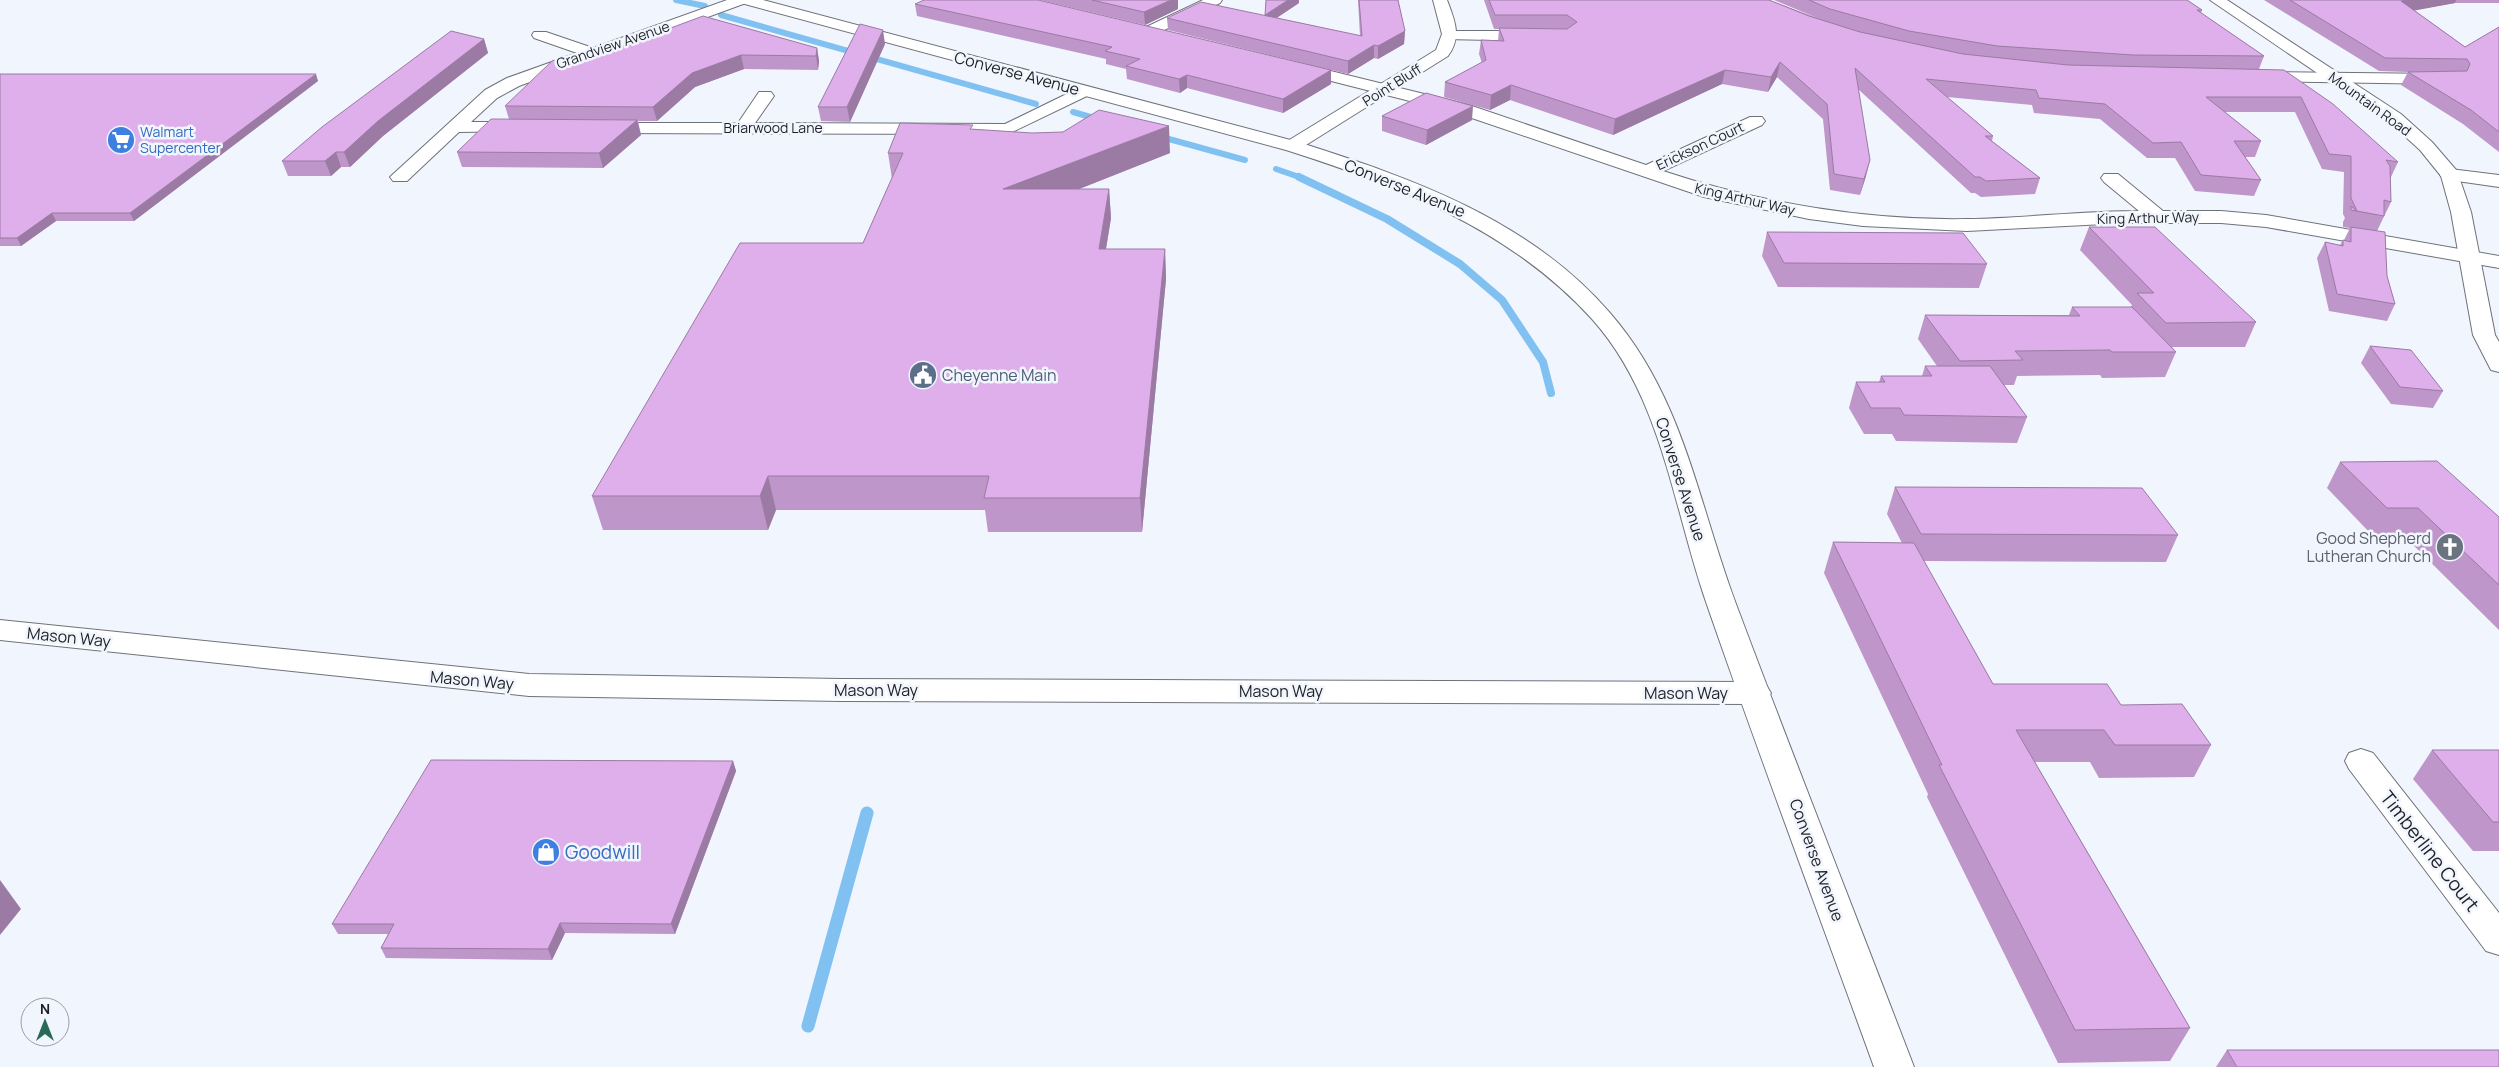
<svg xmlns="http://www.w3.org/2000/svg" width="2499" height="1067" viewBox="0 0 2499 1067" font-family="Manrope,sans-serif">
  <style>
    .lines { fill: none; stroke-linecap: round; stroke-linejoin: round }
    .stream-far2 { stroke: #81c1f2; stroke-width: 6 }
    .stream-far1 { stroke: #81c1f2; stroke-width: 8 }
    .stream { stroke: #81c1f2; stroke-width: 13 }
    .minor-casing { stroke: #6e7279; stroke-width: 2 }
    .tertiary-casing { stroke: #6e7279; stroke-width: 2 }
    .secondary-casing { stroke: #6e7279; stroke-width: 2 }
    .minor { fill: #fff; fill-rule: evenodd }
    .tertiary { fill: #fff; fill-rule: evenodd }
    .secondary { fill: #fff; fill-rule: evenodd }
    .wall { fill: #bf96c9 }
    .shaded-wall { fill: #9b7aa4 }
    .building { fill: #deafea; stroke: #9b7aa4 }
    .labels { text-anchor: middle; stroke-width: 5; stroke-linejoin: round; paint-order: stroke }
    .far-street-label { font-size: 14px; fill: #1d1f22; stroke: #f1f5fd }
    .far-shop-label { font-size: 14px; fill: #366cbe; stroke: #f1f5fd; text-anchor: start }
    .street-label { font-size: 16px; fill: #1d1f22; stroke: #f1f5fd }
    .service-label { font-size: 16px; fill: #4e5e75; stroke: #f1f5fd; text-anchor: start }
    .worship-label { font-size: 16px; fill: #5b616d; stroke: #f1f5fd; text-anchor: end }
    .near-street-label { font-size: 19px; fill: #1d1f22; stroke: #f1f5fd }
    .near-shop-label { font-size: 19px; fill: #366cbe; stroke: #f1f5fd; text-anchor: start }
  </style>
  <rect width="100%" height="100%" fill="#f1f5fd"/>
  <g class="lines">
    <path class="stream-far2" d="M676 0 705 6
      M721 15 1036 104
      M1073 112 1101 120
      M1158 136 1245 160
      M1276 169 1302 178"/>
    <path class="stream-far1" d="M1299 177 1387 219 1460 264 1502 300 1543 362 1551 393"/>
    <path class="stream" d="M808 1026 867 813"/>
    <defs>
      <path id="minor" d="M727 0H748L746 3 519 86 497 98 471 122H519L525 123 528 127 525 131 459 132 407 181H393L390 177 485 90 507 78 577 53 534 38 532 35 534 32H546L593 48Z
        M1203 0H1222L1220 3 1154 35H1142L1140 32 1142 29Z
        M1451 31H1537L1545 36 1537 41 1445 39 1443 36 1445 33Z
        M1294 62 1469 105 1646 165 1750 117H1762L1765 121 1762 125 1663 171C1759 203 1868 221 1969 219 2025 218 2082 211 2139 211L2104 182 2101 178 2104 174H2118L2163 211H2221L2266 215 2499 256V268L2266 227 2221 223H2124L1967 231 1863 226 1809 219 1704 197 1457 113 1288 70 1286 67 1288 64Z
        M2258 72 2443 74 2449 75 2451 79 2449 83 2443 84 2252 81 2250 77 2252 73Z
        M1083 86 1089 87 1092 91 1089 95 1008 134 602 133 596 132 593 128 596 124 602 123H738L759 92H771L774 96 755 123 1005 124Z
        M2450 169 2499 175V187L2443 179 2440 175 2443 171Z
        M0 620 529 674 842 679 1755 682 1766 685 1771 693 1766 701 1755 704 842 701 529 696 0 640Z
        M2361 749 2373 753 2499 913V955L2486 951 2349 769 2345 761 2349 753Z"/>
      <path id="tertiary" d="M1433 0H1447C1455 21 1462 37 1448 56L1298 150H1286L1283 146 1286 142 1436 50 1442 34Z
        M2210 0H2227L2401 114 2432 142 2457 171 2471 212 2495 335 2499 342V372L2491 370 2473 335 2451 212 2441 176 2420 150 2389 122Z"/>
      <path id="secondary" d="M739 0H763L1298 142C1412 178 1530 220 1610 313 1684 398 1698 503 1736 604 1794 759 1855 913 1914 1067H1874C1818 912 1760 758 1706 602 1673 507 1662 397 1592 319 1510 229 1399 186 1286 150L741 3Z"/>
    </defs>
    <use href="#minor" class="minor-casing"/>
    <use href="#tertiary" class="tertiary-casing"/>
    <use href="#secondary" class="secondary-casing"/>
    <use href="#minor" class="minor"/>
    <use href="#tertiary" class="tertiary"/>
    <use href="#secondary" class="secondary"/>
  </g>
  <path class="wall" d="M1040 0H1178V9L1145 25Z
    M1358 0H1398L1405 31 1404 44 1378 59 1374 58 1348 74 1168 30 1167 18 1265 16 1299 3 1276 18 1360 36Z
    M1484 0H1769L1820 19 1774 0H2187L2202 10 2201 13 2264 56 2259 69 2398 162 2391 177H2390L2391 202 2377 231 2387 276 2395 304 2387 321 2329 311 2317 258 2325 242 2340 245 2343 240H2344L2350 228 2343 227V222L2345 218 2343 214 2344 172 2322 169 2295 112H2225L2261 141 2255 157H2245L2261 180 2254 196 2195 191 2175 158H2147L2100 119 2034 113 2032 105 1947 97 1993 136 1992 141 2040 178 2035 194 1981 197 1975 193H1971L1858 89 1866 176 1860 195 1830 190 1823 119 1777 77 1768 92 1722 84 1613 135 1510 100 1490 110 1444 97 1445 82 1482 63 1479 54 1481 40 1498 41 1499 29H1494Z
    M2264 0H2499V3H2455L2414 10 2465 47 2499 27V152L2463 124 2401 85 2408 72 2379 71Z
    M915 4 1331 84 1283 113 1187 88 1180 93 1127 79 1126 69 1106 64V59L917 16Z
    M484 39 488 53 383 136 350 167H341L331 176H288L282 161Z
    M885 44 850 122 821 121 818 107Z
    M817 48 819 61 818 70 744 69 695 87 657 121H638L641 135 603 168 462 167 457 152 509 119 505 106 579 62Z
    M0 74 318 81 134 221H56L21 246H0Z
    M1382 116 1472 120 1426 145 1382 131Z
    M974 129 1170 153 1079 189H1109L1111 218 1106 249H1165L1166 279 1142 532H988L985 510H776L768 530H603L592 496 863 243 892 179 888 153Z
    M2089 227 2256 322 2245 347H2172L2176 352 2165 377 2102 378 2100 375 2017 376 2014 385H2004L2027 417 2017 443 1896 441 1892 434H1864L1849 408 1856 382H1879L1881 376H1922L1925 366H1937L1918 339 1925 315H2069L2072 307H2131L2132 305 2080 250Z
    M1767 232 1987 264 1979 288 1778 287 1762 256Z
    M2370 346 2443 391 2433 408 2391 404 2361 363Z
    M2340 462 2499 517V630L2403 535H2372L2327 488Z
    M1895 487 2178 535 2166 562 1924 561 1993 684 2121 705 2211 745 2194 777 2099 778 2090 762H2035L2190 1028 2170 1061 2058 1063 1927 797 1928 794 1824 573 1833 542 1902 543 1887 514Z
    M2432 750H2499V851H2473L2413 779Z
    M733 761 736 771 675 934 565 933 552 960 386 958 381 948 388 934H338L332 924Z
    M2227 1050 2499 1067H2216Z"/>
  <path class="shaded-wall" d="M1171 0H1178V9L1145 25 1144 12Z
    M1288 0H1299V3L1265 26V15Z
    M2408 0H2456L2455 3 2396 14 2401 1Z
    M883 30 885 44 850 122 847 107Z
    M1405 31 1404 44 1378 59V46Z
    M484 39 488 53 383 136 350 167 344 152 378 121Z
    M1374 45V58L1348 74V61Z
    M817 48 819 61 818 70 816 56Z
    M741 55 744 69 695 87 657 121 653 107 692 73Z
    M1780 62 1777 77 1768 92 1771 77Z
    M1331 70V84L1283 113V99Z
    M1725 70 1722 84 1613 135 1615 119Z
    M316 74 318 81 134 221 130 213Z
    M1187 75V88L1180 93 1179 79Z
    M1511 85 1510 100 1490 110 1491 95Z
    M1473 106 1472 120 1426 145 1427 130Z
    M637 120 641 135 603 168 599 153Z
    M1169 126 1170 153 1006 218 1003 189Z
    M336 152 341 167 331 176 325 161Z
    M1870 160 1866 176 1860 195 1864 179Z
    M1109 189 1111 218 1101 279 1099 249Z
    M52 213 56 221 21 246 17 238Z
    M1165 249 1166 279 1142 532 1140 498Z
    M768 476 776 510 768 530 760 496Z
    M733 761 736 771 675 934 671 924Z
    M0 880 21 909 0 935Z
    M560 923 565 933 552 960 548 949Z"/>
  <path class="building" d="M924 0H1038L1331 70 1283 99 1187 75 1179 79 1126 66 1140 59 1105 51 1112 47 915 4Z
    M1092 0H1171L1144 12Z
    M1266 0H1288L1265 15Z
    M1359 0H1398L1405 31 1378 46 1374 45 1348 61 1167 18 1201 2 1362 36Z
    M1489 0H1769L1809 16 1860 32 1963 54 2068 65 2284 70 2333 104 2398 162 2386 160 2390 166 2391 202 2384 200V216L2351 210V206L2357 211 2351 198V156L2329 154 2301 97H2206L2261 141H2234L2261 180 2201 175 2181 142 2153 143 2105 104 2039 98 2036 90 1926 79 1993 136H1985L2040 178 1986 181 1980 177H1975L1855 68 1870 160 1864 179 1834 174 1827 104 1780 62 1771 77 1725 70 1615 119 1511 85 1491 95 1445 82 1486 60 1481 40 1504 41 1499 28 1567 29 1577 22 1567 15H1495Z
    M1809 0H2187L2202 10H2197L2264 56 2133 55 1997 46 1909 31 1830 9Z
    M2290 0H2408L2401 1 2465 47 2499 27V132L2471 110 2408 72 2467 71 2470 64 2467 59 2385 58Z
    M703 16 817 48 816 56 741 55 692 73 653 107 505 106 552 61 561 58 579 62Z
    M860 24 883 30 847 107H818Z
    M451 31 484 39 378 121 344 152H336L325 161H282L322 127Z
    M0 74H316L130 213H52L17 238H0Z
    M1426 93 1473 106 1427 130 1382 116Z
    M1099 110 1169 126 1003 189H1109L1099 249H1165L1140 498H984L989 476H768L760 496H592L740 243H863L903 153H888L900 123 973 125 970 129 1032 133 1063 132Z
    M491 119 637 120 599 153 457 152Z
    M2089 227H2155L2256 322 2166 323 2137 293H2154Z
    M2351 227 2385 232 2387 276 2395 304 2337 294 2325 242 2343 246V240L2351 242Z
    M1767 232 1963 233 1987 264 1784 263Z
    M2072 307H2132L2176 352H2112L2110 350 2015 351 2023 360 1960 361 1925 315 2080 316Z
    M2370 346 2411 350 2443 391 2400 387Z
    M1925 366H1990L2027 417 1904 415 1900 408H1871L1856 382H1885L1881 376H1932Z
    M2437 461 2499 517V585L2418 508H2387L2340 462Z
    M1895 487 2142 488 2178 535 1921 534Z
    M1833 542 1914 543 1993 684H2107L2121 705 2182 704 2211 745H2115L2104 730H2016L2190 1028 2075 1030 1939 765H1942Z
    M2432 750H2499V822H2493Z
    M431 760 733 761 671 924 560 923 548 949 381 948 394 924H332Z
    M2227 1050H2499V1067H2237Z"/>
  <defs>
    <symbol id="supermarket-disc" viewBox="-11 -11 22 22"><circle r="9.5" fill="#3f7fe0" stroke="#f1f5fd"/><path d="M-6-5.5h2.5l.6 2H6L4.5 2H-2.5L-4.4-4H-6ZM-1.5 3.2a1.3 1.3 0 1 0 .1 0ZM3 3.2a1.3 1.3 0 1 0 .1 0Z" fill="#fff"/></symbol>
    <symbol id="civic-disc" viewBox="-11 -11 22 22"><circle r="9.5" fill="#5c6f8a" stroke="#f1f5fd"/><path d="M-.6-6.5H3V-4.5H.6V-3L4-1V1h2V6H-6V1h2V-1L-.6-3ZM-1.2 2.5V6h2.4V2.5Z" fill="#fff"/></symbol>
    <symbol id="church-disc" viewBox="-11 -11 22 22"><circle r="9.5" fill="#6b7280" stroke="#f1f5fd"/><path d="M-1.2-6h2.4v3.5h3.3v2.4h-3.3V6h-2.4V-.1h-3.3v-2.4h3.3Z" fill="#fff"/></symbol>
    <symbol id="shop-disc" viewBox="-11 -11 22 22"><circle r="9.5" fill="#3f7fe0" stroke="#f1f5fd"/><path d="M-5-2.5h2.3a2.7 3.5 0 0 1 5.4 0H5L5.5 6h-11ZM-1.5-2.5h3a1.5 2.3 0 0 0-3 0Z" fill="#fff"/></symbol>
  </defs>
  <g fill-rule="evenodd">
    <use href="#supermarket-disc" x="105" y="124" width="32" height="32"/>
    <use href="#civic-disc" x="907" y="359" width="32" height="32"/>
    <use href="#church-disc" x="2434" y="531" width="32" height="32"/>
    <use href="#shop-disc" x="530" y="836" width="32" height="32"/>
  </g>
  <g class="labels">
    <g class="far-street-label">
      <text transform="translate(613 45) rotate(-19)" y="5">Grandview Avenue</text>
      <text transform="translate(1392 85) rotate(-32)" y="5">Point Bluff</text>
      <text transform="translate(2370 104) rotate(36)" y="5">Mountain Road</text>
      <text x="773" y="133">Briarwood Lane</text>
      <text transform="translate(1700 146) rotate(-25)" y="5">Erickson Court</text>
      <text transform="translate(1745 199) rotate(13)" y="5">King Arthur Way</text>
      <text transform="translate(2148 218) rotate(-1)" y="5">King Arthur Way</text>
    </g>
    <g class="far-shop-label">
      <text x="140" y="137">Walmart<tspan x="140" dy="16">Supercenter</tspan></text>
    </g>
    <g class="street-label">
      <text transform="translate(1017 73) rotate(15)" y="6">Converse Avenue</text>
      <text transform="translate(1405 188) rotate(22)" y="6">Converse Avenue</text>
      <text transform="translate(1681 479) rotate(72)" y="6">Converse Avenue</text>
      <text transform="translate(69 637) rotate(6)" y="6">Mason Way</text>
      <text transform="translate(472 680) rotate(5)" y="6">Mason Way</text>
      <text x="876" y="696">Mason Way</text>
      <text x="1281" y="697">Mason Way</text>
      <text x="1686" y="699">Mason Way</text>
      <text transform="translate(1817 860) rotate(70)" y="6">Converse Avenue</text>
    </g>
    <g class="service-label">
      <text x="942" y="381">Cheyenne Main</text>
    </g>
    <g class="worship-label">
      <text x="2431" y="544">Good Shepherd<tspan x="2431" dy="18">Lutheran Church</tspan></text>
    </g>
    <g class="near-street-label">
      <text transform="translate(2430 851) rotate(52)" y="7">Timberline Court</text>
    </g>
    <g class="near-shop-label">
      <text x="565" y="859">Goodwill</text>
    </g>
  </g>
  <g transform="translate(45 1022)"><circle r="24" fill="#f1f5fd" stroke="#9c9fa5"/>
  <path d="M0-4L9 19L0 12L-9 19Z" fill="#286958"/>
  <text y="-8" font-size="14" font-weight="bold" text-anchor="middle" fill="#1d1f22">N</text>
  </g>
</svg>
